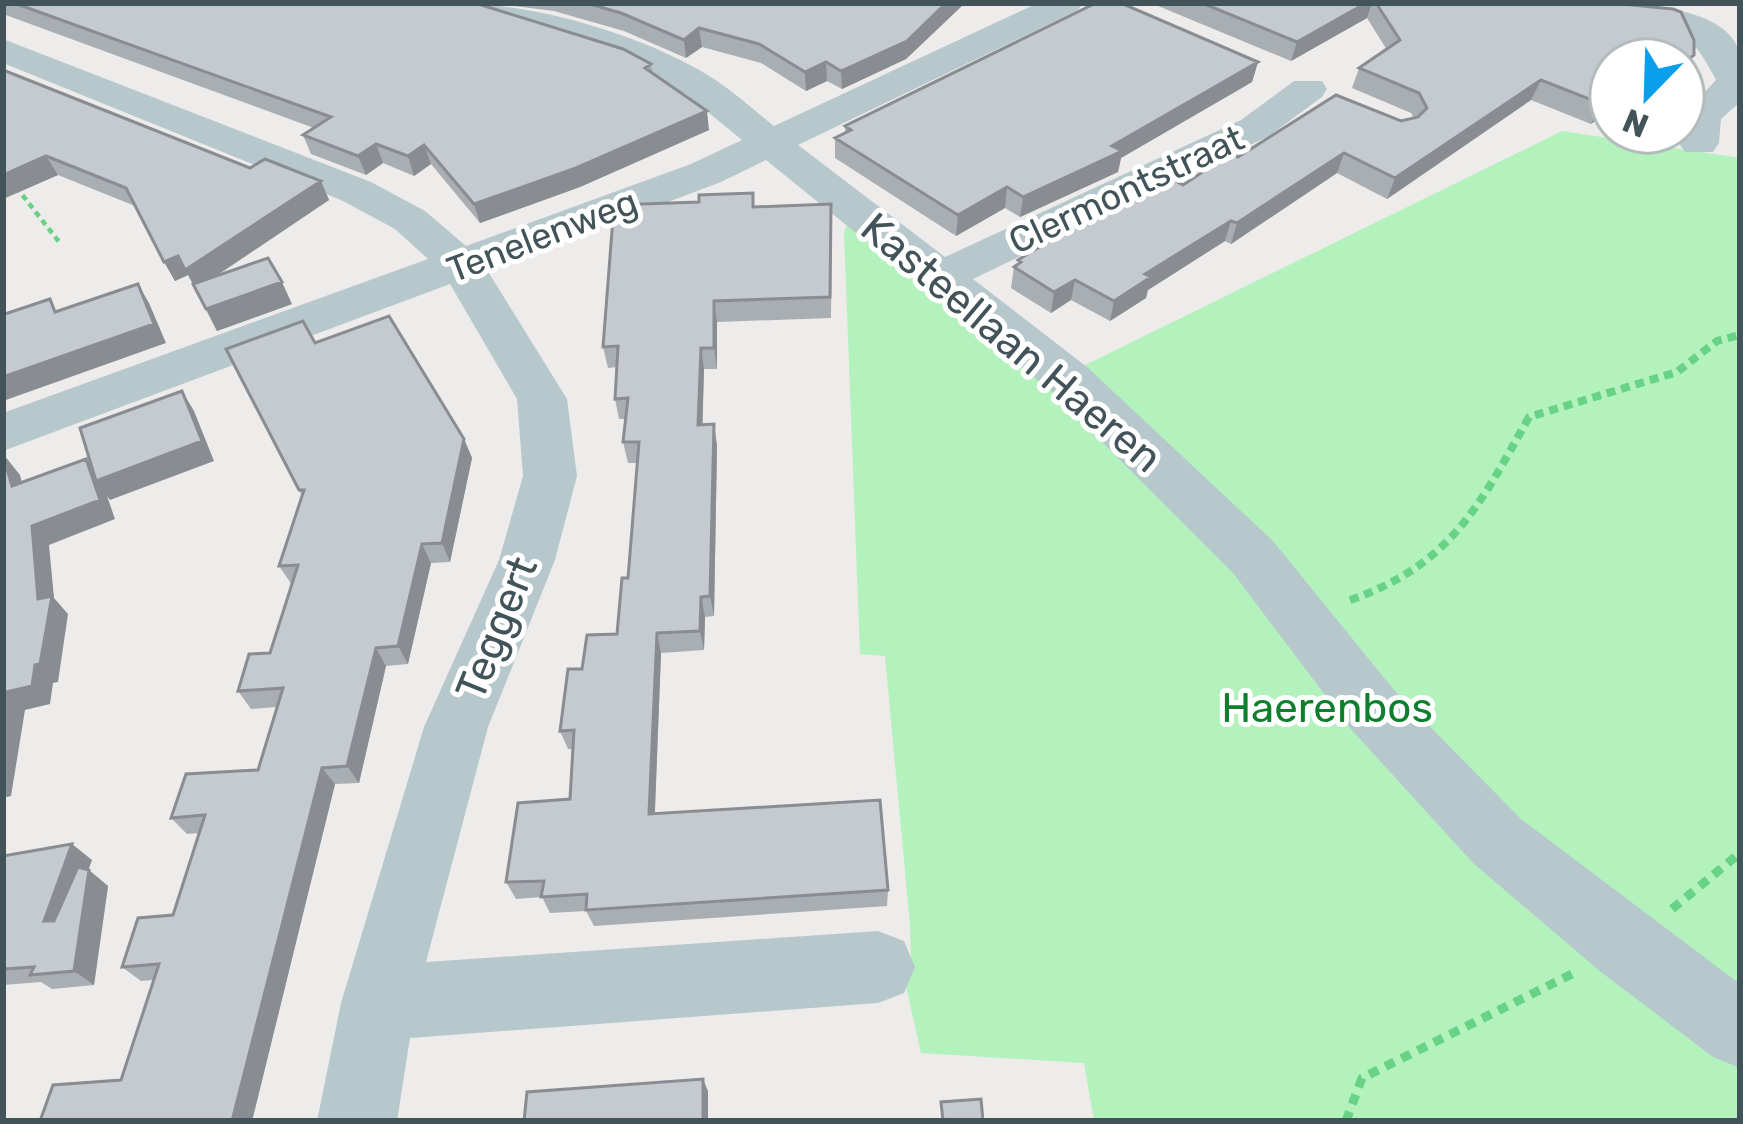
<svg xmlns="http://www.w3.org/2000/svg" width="1743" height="1124" viewBox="0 0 1743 1124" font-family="Rubik,sans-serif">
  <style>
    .green { fill: #b3f2bd }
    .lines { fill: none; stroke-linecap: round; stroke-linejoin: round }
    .path-far2 { stroke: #68d286; stroke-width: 4.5; stroke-dasharray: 6 4.5; stroke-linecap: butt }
    .path-far1 { stroke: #68d286; stroke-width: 8; stroke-dasharray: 9 6; stroke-linecap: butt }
    .path { stroke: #68d286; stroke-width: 9; stroke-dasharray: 10 8; stroke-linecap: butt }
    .minor { fill: #b7c8cd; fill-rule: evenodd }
    .wall { fill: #a9aeb2 }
    .shaded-wall { fill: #898d91 }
    .building { fill: #c4cacf; stroke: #898d91; stroke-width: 3 }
    .labels { text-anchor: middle; stroke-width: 10; stroke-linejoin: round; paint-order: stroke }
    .far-street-label { font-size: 36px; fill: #42545a; stroke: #fff }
    .street-label { font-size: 42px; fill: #42545a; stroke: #fff }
    .park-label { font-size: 42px; fill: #0e802d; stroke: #fff }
  </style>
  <rect width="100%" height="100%" fill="#eeebeb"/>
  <path class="green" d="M1562 131 1740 158V1121H1094L1084 1063 921 1053 903 973 911 958 910 926 885 656 860 654 844 233 854 202 1075 370Z"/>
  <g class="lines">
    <path class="path-far2" d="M16 187 60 243"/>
    <path class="path-far1" d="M1350 600C1451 565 1480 505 1529 417L1677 372 1717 341 1740 335"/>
    <path class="path" d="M1672 909 1740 853
      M1346 1121 1362 1078 1574 973"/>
    <path class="minor" d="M454 3C534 3 645 35 714 79 735 93 754 110 774 126L1038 3H1083L1078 10 798 145 945 257 1241 120 1294 81H1322L1327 89 1322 97 1269 136 973 279 1087 367 1273 541 1394 690 1521 819 1740 984V1068L1713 1057 1601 972 1473 863 1350 728 1233 573 1051 391 766 160 721 182 487 270 567 399 577 476 555 560 488 727 426 962 878 931 904 941 915 967 904 993 878 1003 410 1038 397 1121H317L341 1003 424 727 499 560 523 476 517 399 450 284 3 451V413L428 259 395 229 341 200 3 63V39L371 182 425 211 466 246 691 164 742 140 687 95 628 64 459 10Z
      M1569 3C1617 3 1727 0 1740 54 1743 68 1740 87 1740 102L1721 119 1719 143 1713 152H1685L1679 143 1683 115 1716 80C1676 0 1649 29 1574 10Z"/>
  </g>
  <path class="wall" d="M3 3H475L651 64 653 74 709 130 580 187 480 223 431 164 414 176 383 163 366 175 311 154 303 135 314 128 3 14Z
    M490 3H965L906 59 842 89 827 81 806 91 761 63 702 47 686 58 624 31 554 11Z
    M1151 3H1612L1694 55 1683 75V60H1611V109L1591 124 1531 100 1387 199 1337 173 1231 244 1225 241 1148 290 1146 298 1110 321 1071 300 1051 313 1011 288 1014 267 1017 265 1018 260 1063 233 1064 221 1183 185 1238 157 1414 118 1411 113 1352 88 1359 68 1387 50 1367 18 1291 61Z
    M1258 62 1252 82 1121 158 1118 172 1020 217 1005 208 956 236 835 158V138L845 133V126Z
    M3 70 250 168 321 181 329 200 215 277 292 304 217 331 188 275 175 281 135 206 58 175 3 199Z
    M754 207 832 225 831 318 717 322V369H704L702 424 717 445 714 616 705 617 704 650 661 653 655 813 888 890 887 906 594 926 586 911 550 913 542 897 516 899 506 882 570 799 573 749H568L560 731 582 669 617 634 628 578 637 463H628L623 442 626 419H619L615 399 617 367 608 368 603 347Z
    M315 343 464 439 472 458 450 562 431 563 408 664 386 666 359 783 335 784 252 1121H40L121 1080 153 980 141 981 122 967 173 915 200 833 187 834 171 818 258 770 277 707 251 709 238 691 270 653 292 585 279 566 302 496 299 490Z
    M3 856 92 860 88 870 108 886 94 985 52 989 41 982 3 985Z"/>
  <path class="shaded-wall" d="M946 3H965L906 59 842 89 841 71Z
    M1366 3H1372L1367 18 1291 61 1297 42Z
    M699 28 702 47 686 58 684 40Z
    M1694 55 1683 75V63Z
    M826 62 827 81 806 91 805 72Z
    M1258 62 1252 82 1121 158 1118 172 1020 217 1023 197Z
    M1541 80 1531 100 1387 199 1395 178Z
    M1611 97V109L1591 124 1602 104Z
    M707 111 709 130 580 187 480 223 474 204Z
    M376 144 383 163 366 175 358 156Z
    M424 145 431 164 414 176 408 156Z
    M1344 153 1337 173 1231 244 1237 223Z
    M46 156 58 175 3 199V175Z
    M321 181 329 200 196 289 188 275 175 281 164 262Z
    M1007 187 1005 208 956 236 958 215Z
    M1231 221 1225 241 1148 290 1146 298 1110 321 1114 301 1145 274Z
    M1075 280 1071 300 1051 313 1054 292Z
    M282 282 292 304 217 331 206 309Z
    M138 284 149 303 166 343 3 401V377Z
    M714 301 717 322V369L714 348Z
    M701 348 704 369 702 445 698 425Z
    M182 391 194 411 214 461 110 500 107 496 115 519 49 545 54 598 68 614 58 682 53 683 50 704 25 710 11 796 3 798V709L6 692 38 599 32 526 86 459 101 479Z
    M714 424 717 445 714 616 710 596Z
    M464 439 472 458 450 562 442 543Z
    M4 455 20 475 28 506 12 486Z
    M422 544 431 563 408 664 398 646Z
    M701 597 705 617 704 650 700 631Z
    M657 633 661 653 654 831 649 814Z
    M376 648 386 666 359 783 347 766Z
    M322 768 335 784 252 1121H232Z
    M72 844 92 860 64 936 44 921Z
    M89 870 108 886 94 985 74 971Z
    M703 1079 708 1091V1121H703Z"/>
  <path class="building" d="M14 3H475L623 49 651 64 645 68 707 111 576 168 474 204 424 145 408 156 376 144 358 156 303 135 331 117Z
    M586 3H946L907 41 841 71 826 62 805 72 759 44 699 28 684 40 621 13Z
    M1096 3H1121L1258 62 1112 146 1122 151 1023 197 1007 187 958 215 835 138 851 130 845 126Z
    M1202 3H1366L1297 42Z
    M1376 3H1612L1673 9 1681 12 1694 40V55L1683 63V60H1611V97L1602 104 1541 80 1395 178 1344 153 1237 223 1231 221 1145 274 1151 277 1114 301 1075 280 1054 292 1014 267 1021 262 1018 260 1073 226 1064 221 1163 174 1183 185 1231 153 1238 157 1336 95 1401 121 1418 117 1427 108 1419 93 1359 68 1400 40Z
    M3 70 250 168 265 159 321 181 185 270 178 256 164 262 126 188 46 156 3 175Z
    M753 193V207L831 204 830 297 714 301V348H701L698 425 714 424 710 596 701 597 700 631 657 633 649 814 880 800 888 890 586 910 587 894 541 897 544 881 506 882 518 803 570 799 574 730 560 731 568 669H582L587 635 617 634 622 578H628L639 442H623L628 398 615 399 618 346 603 347 614 205 699 202V195Z
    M268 258 282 282 206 309 193 284Z
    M138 284 154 324 3 377V311L5 314 50 299 55 312Z
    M389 316 464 439 442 543 422 544 398 646 376 648 347 766 322 768 232 1121H40L53 1085 121 1080 159 964 122 967 138 918 173 915 205 815 171 818 186 774 258 770 283 688 238 691 249 654 270 653 298 565 279 566 304 490H299L226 349 303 321 315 343Z
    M182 391 202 441 96 481 80 428Z
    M3 455 12 486 86 459 100 500 32 526 38 599 52 596 40 664 35 665 32 686 6 692 3 709Z
    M72 844 44 921H54L78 867 89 870 74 971 30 975 34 967 3 969V856Z
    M703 1079V1121H524L527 1092Z
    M981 1099 983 1121H943L941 1102Z"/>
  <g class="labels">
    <g class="far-street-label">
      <text transform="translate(1126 189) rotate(-25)" y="13">Clermontstraat</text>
      <text transform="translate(542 235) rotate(-21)" y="13">Tenelenweg</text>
    </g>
    <g class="street-label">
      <text transform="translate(1012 342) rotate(40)" y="15">Kasteellaan Haeren</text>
      <text transform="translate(496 628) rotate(-68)" y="15">Teggert</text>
    </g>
    <g class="park-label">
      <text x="1327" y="722">Haerenbos</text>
    </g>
  </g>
  <rect width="1743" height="1124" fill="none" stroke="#42545a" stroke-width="12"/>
  <g transform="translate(1647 96) rotate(203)"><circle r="57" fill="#ffffff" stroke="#b3bbbd" stroke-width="3"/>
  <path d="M0-9L21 45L0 30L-21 45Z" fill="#099fea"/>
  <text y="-18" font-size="33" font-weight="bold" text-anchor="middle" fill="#42545a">N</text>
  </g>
</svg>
